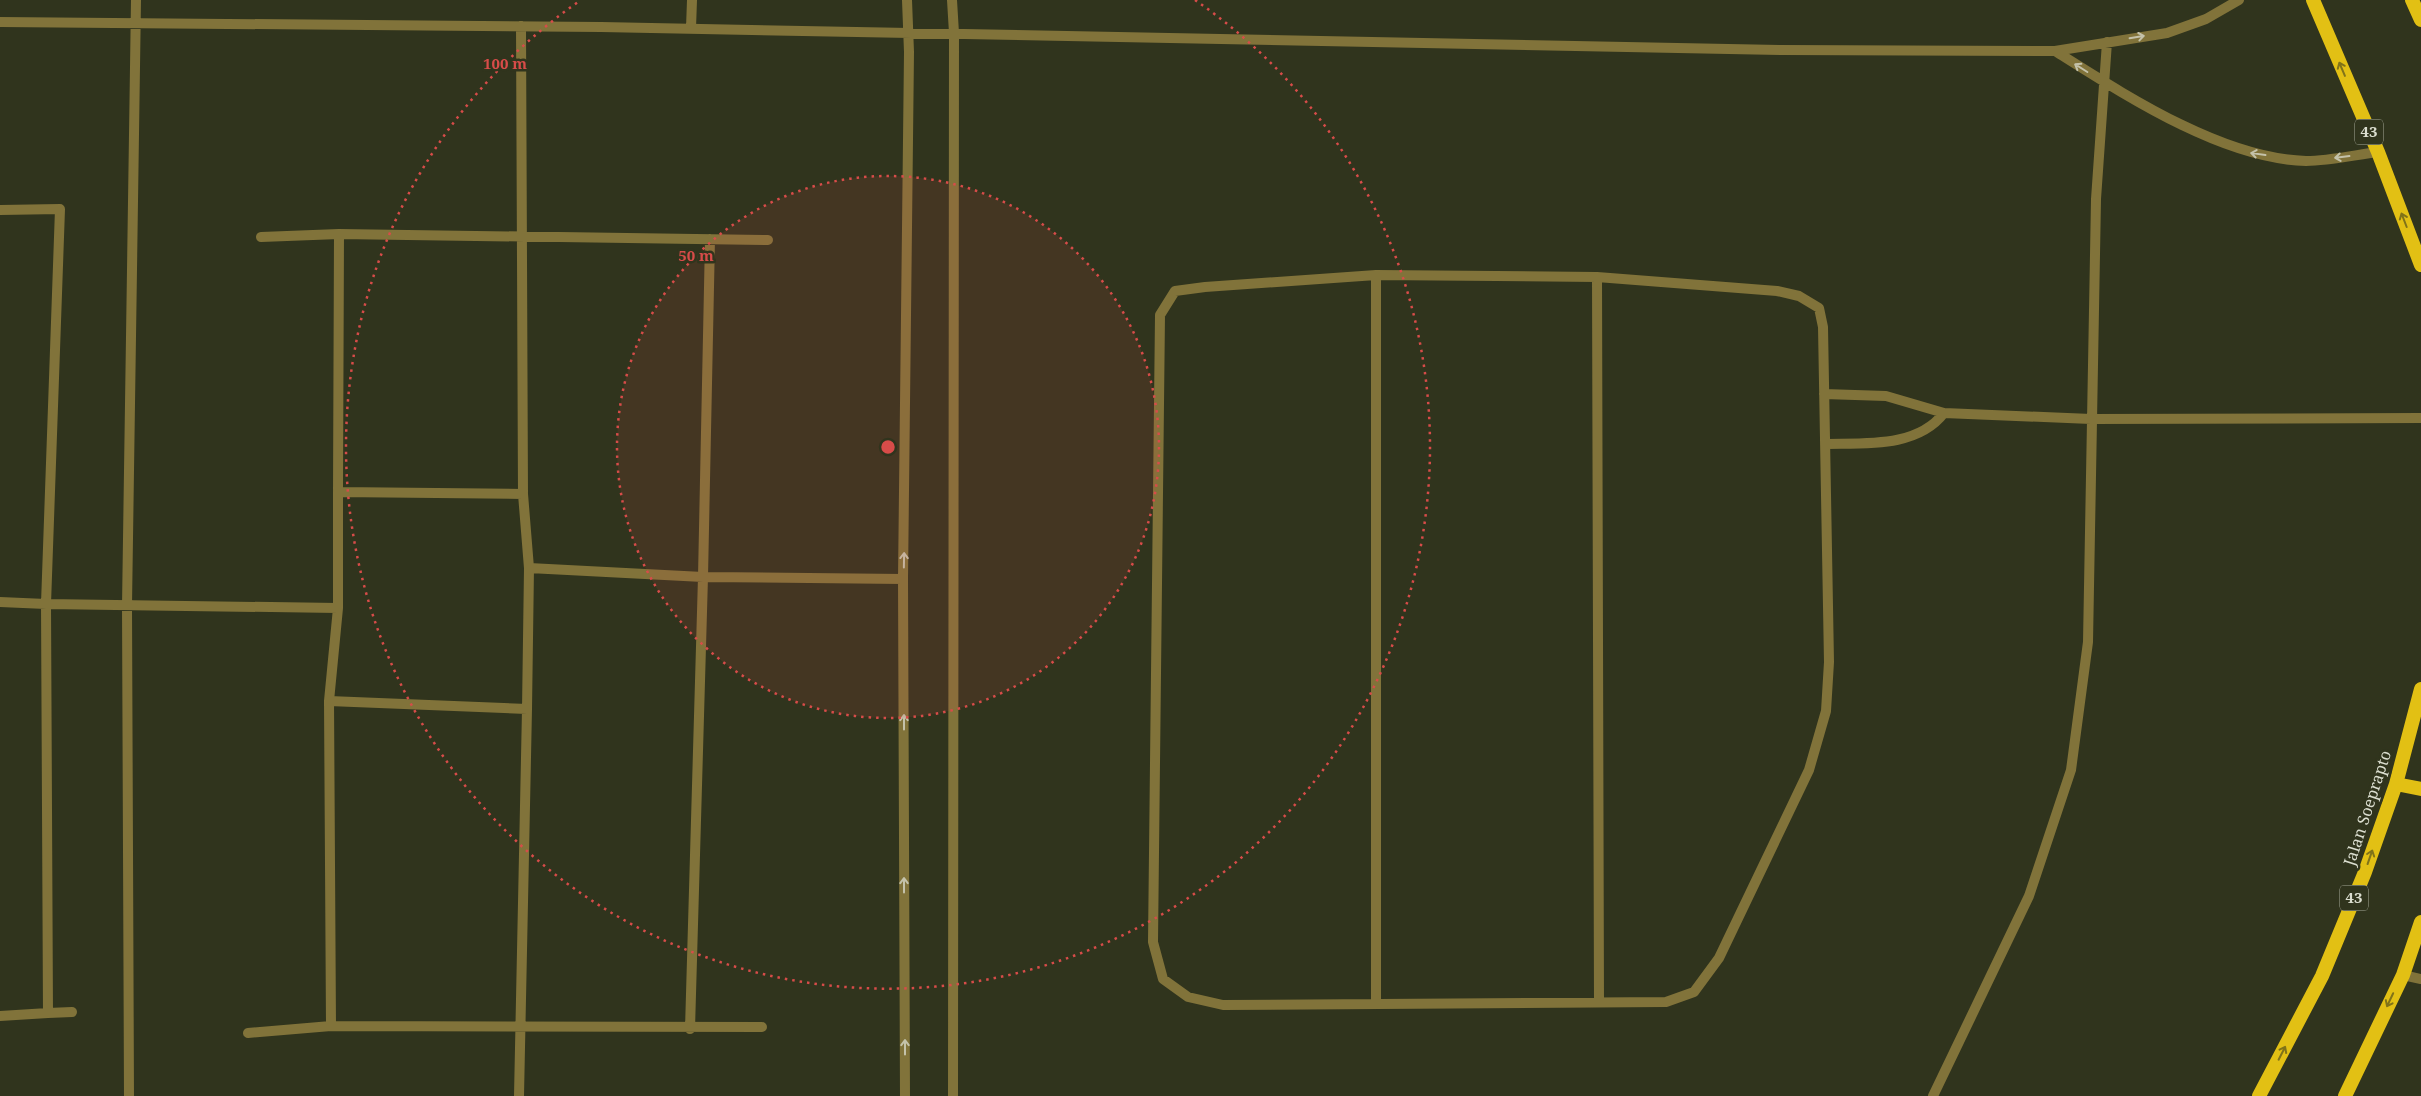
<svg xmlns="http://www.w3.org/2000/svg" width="2421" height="1096" viewBox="0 0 2421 1096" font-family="'Noto Serif',serif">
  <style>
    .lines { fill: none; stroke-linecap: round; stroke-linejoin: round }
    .service { stroke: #81733a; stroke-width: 10 }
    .minor { stroke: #81733a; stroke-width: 10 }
    .trunk { stroke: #e2c014; stroke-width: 14 }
    .oneway { stroke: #c4c2aa }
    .oneway2 { stroke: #807319 }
    .ring { fill: none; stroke: #d74c49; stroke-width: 2.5; stroke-dasharray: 2.5 5 }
    .labels { text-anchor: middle; stroke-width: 5; stroke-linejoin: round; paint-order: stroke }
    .shield { fill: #30341d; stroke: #a7aa9a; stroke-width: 1 }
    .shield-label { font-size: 15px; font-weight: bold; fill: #daddcf }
    .street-label { font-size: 16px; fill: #daddcf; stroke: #30341d }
    .centre { fill: #d74c49; stroke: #30341d; stroke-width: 2.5 }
    .ring-label { font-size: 15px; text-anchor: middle; font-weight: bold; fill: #d74c49; stroke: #30341d; stroke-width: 5; stroke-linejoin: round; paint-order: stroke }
  </style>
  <rect width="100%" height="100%" fill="#30341d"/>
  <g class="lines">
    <path class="service" d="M2403 975 2421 979"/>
    <path class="minor" d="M952 0 954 33 953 1096
      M0 22 601 27 1783 50 2055 51 2167 33 2206 19 2239 0
      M521 26 523 494
      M691 28 692 0
      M2055 51C2125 95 2222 159 2306 161 2329 161 2355 155 2378 152
      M0 210 60 209 46 604 48 1013 0 1016
      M261 237 339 234
      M1376 275 1597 277 1777 291 1799 296 1819 308 1823 327 1829 662 1826 711 1809 770 1719 958 1694 992 1666 1002 1223 1005 1188 997 1163 979 1153 942 1160 315 1175 291 1205 287Z
      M1376 275V1003
      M1597 277 1599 1002
      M1824 394 1886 396 1944 413 2091 419 2421 418
      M1825 444C1865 443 1917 448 1944 413
      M338 492 339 234 768 240
      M0 602 46 604 338 608V492L523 494 529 568 703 577 903 579
      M338 608 329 701 527 709 529 568
      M329 701 331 1026 762 1027
      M48 1013 72 1012
      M690 1029 703 577 710 239
      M248 1033 331 1026
      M129 1096 127 606 136 0
      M519 1096 527 709
      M905 1096 903 579 909 52 907 0
      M1933 1096 2029 896 2071 770 2088 642 2096 199 2107 42"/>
    <path class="trunk" d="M2313 0 2378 152 2421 265
      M2412 0 2421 20
      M2396 784 2421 789
      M2259 1096 2322 976 2365 872 2396 784 2421 689
      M2345 1096 2403 975 2421 922"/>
  </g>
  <defs><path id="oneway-shaft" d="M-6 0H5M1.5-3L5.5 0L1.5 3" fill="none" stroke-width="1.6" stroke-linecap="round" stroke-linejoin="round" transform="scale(1.25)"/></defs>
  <g class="oneway">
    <use href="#oneway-shaft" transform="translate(2137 37) rotate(-9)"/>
    <use href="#oneway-shaft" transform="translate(2081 68) rotate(-148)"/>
    <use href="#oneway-shaft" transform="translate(2258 154) rotate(-172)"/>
    <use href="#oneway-shaft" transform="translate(2342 157) rotate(173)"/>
    <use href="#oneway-shaft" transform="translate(904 560) rotate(-89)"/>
    <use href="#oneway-shaft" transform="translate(904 722) rotate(-90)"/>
    <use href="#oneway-shaft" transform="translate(904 885) rotate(-90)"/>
    <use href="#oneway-shaft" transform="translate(905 1047) rotate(-90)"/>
  </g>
  <g class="oneway2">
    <use href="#oneway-shaft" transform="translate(2342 69) rotate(-113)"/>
    <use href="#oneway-shaft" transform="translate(2404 220) rotate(-111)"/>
    <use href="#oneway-shaft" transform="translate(2370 857) rotate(-71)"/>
    <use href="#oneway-shaft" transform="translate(2390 1000) rotate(115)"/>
    <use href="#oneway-shaft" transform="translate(2282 1053) rotate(-63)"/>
  </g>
  <circle cx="888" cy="447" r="271" fill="#d74c49" fill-opacity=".12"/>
  <g class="ring">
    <circle cx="888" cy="447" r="271"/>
    <path d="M1195 0A542 542 0 1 1 581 0"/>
  </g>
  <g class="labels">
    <g class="shield">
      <rect x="2355" y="119.5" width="28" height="25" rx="4"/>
      <rect x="2340" y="885.5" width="28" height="25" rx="4"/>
    </g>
    <g class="shield-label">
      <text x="2369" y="137">43</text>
      <text x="2354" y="903">43</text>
    </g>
    <g class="street-label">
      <text transform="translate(2367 808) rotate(-72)" y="6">Jalan Soeprapto</text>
    </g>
  </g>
  <circle cx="888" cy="447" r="8" class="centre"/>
  <g class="ring-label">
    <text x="505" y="69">100 m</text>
    <text x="696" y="261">50 m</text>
  </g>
</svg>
